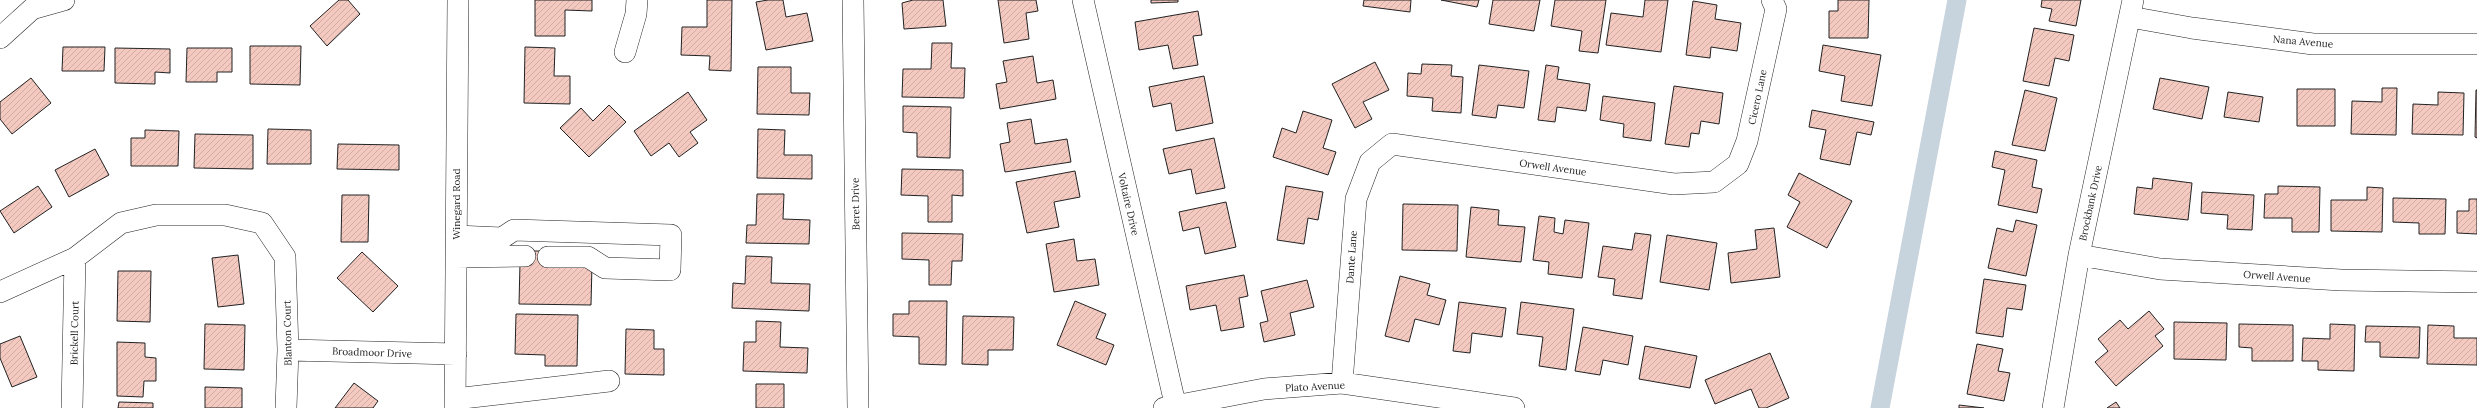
<svg xmlns="http://www.w3.org/2000/svg" width="2477" height="408" viewBox="0 0 2477 408" font-family="Lora,serif">
  <style>
    .lines { fill: none; stroke-linecap: round; stroke-linejoin: round }
    .canal { stroke: #c7d3dd; stroke-width: 19 }
    .building { fill: url(#building-hatch); stroke: #222 }
    .minor-casing { stroke: #222; stroke-width: 22 }
    .minor { stroke: #fff; stroke-width: 21 }
    .labels { text-anchor: middle; stroke-width: 3; stroke-linejoin: round; paint-order: stroke }
    .street-label { font-size: 10px; fill: #222; stroke: #fff }
  </style>
  <defs>
    <pattern id="building-hatch" width="6" height="6" patternUnits="userSpaceOnUse"><rect width="6" height="6" fill="#f3c9c0"/><path d="M-1 1l2-2M0 6l6-6M5 7l2-2" fill="none" stroke="#d0aca5"/></pattern>
  </defs>
  <rect width="100%" height="100%" fill="#fff"/>
  <g class="lines">
    <path class="canal" d="M1880 408 1957 0"/>
  </g>
  <path class="building" d="M339 0H348L360 14 327 46 310 26Z
    M535 0H592V11L565 10V36H535Z
    M707 0H732L731 71 709 70 710 56 681 55 682 27H707Z
    M768 0H783L786 17 807 13 813 41 766 50 756 2Z
    M913 0H943L946 26 904 29 902 3Z
    M998 0H1036L1038 11 1026 13 1029 39 1004 43Z
    M1151 0H1178V2L1151 3Z
    M1364 0H1411L1410 12 1363 6Z
    M1441 0H1479L1477 7Z
    M1493 0H1540L1534 31 1489 24Z
    M1555 0H1606L1598 53 1579 51 1582 31 1551 26Z
    M1645 0H1668L1661 52 1606 45 1611 13 1643 17Z
    M1838 0H1869L1868 38H1829V11H1838Z
    M2042 0H2081L2076 26 2049 21 2052 9 2041 7Z
    M1693 1 1717 5 1715 19 1741 23 1737 51 1711 47 1710 58 1686 55Z
    M1198 11 1202 35 1193 36 1198 65 1173 69 1168 45 1139 50 1135 22Z
    M2034 28 2074 35 2069 61 2055 58 2049 86 2023 81Z
    M932 43H952L951 68H965L964 98 902 97 903 69H931Z
    M1823 45 1881 55 1872 106 1841 101 1845 76 1819 71Z
    M250 46H301L300 85 250 84Z
    M63 47H105L104 71H62Z
    M525 47 555 48 554 76H570V104L524 103Z
    M115 48 170 49V73L155 72V84L115 83Z
    M187 48H232V72H217V82H186Z
    M1033 56 1037 83 1053 80 1056 99 1000 109 996 84 1007 82 1003 61Z
    M1375 62 1389 90 1363 102 1372 119 1355 128 1332 84Z
    M1422 64 1452 65 1451 76 1463 77 1461 113 1432 111 1433 98 1407 96 1408 73 1421 74Z
    M1479 65 1529 71 1524 108 1498 105 1496 118 1472 115Z
    M1546 65 1559 67 1557 79 1590 84 1586 111 1557 107 1555 122 1538 120Z
    M758 67H791V93H810L809 115 757 114Z
    M1204 76 1213 123 1176 131 1171 103 1153 107 1149 87Z
    M31 78 51 103 12 134 0 119V102Z
    M2160 78 2209 87 2202 119 2153 109Z
    M1674 86 1723 93 1719 124 1701 121 1699 134 1691 133 1689 147 1665 144Z
    M2382 88H2397L2396 135 2351 134 2352 101 2382 102Z
    M2297 89H2335V126H2297Z
    M2025 90 2057 98 2045 151 2012 145Z
    M2476 90H2477V138L2475 137Z
    M688 92 707 120 690 132 698 143 679 157 669 143 651 156 634 131Z
    M2228 92 2263 97 2259 122 2224 117Z
    M2438 92 2464 93 2463 135 2412 134 2413 104 2438 105Z
    M1603 96 1655 103 1651 141 1623 137 1624 124 1600 120Z
    M609 105 626 122 589 157 560 128 581 108 593 121Z
    M903 106 951 107 950 158 917 157V133L903 132Z
    M1812 110 1874 122 1871 135 1857 132 1850 165 1820 159 1826 130 1809 127Z
    M1303 111 1332 120 1323 148 1336 152 1328 175 1273 157 1282 128 1296 133Z
    M1031 119 1035 144 1067 139 1071 162 1005 172 1000 144 1010 142 1007 123Z
    M268 129 311 130V164H267Z
    M758 129 785 130 784 155H812V179L757 178Z
    M145 130 179 131 178 166H131V138H145Z
    M195 134 253 135V169L194 168Z
    M1214 138 1225 188 1196 194 1191 169 1169 174 1163 149Z
    M338 144 399 145V170L337 169Z
    M95 149 109 175 69 197 55 170Z
    M1995 151 2037 160 2032 187 2042 189 2037 213 1998 205 2005 170 1992 167Z
    M902 169 963 170V196L952 195V222H928V196L901 195Z
    M1075 171 1080 197 1054 202 1059 227 1027 233 1016 182Z
    M1799 173 1852 201 1827 248 1787 227 1800 202 1788 195Z
    M2153 178 2192 183 2188 220 2134 214 2137 187 2152 189Z
    M38 186 52 207 14 233 0 211Z
    M1286 186 1323 192 1318 220 1308 218 1304 244 1277 240Z
    M2278 186 2320 187 2319 232H2292V218H2264L2265 194H2278Z
    M2367 187 2383 188 2382 232 2331 231V200H2367Z
    M2202 192 2254 195 2252 230 2227 229 2228 215 2201 213Z
    M757 194H784L783 219 810 220 809 244 746 243 747 225H756Z
    M342 195H369L368 242H341Z
    M2393 198 2446 199 2445 234H2419V223L2393 222Z
    M2469 199H2477V234L2457 233V211H2469Z
    M1226 202 1236 247 1205 254 1199 227 1183 231 1179 212Z
    M1403 204 1458 205 1457 251 1402 250Z
    M1471 207 1499 210 1498 225 1525 227 1521 262 1466 257Z
    M1539 216 1555 218 1554 232 1563 234 1565 220 1589 223 1582 278 1548 274 1549 262 1533 260Z
    M2016 220 2037 225 2026 276 1988 268 1997 228 2013 232Z
    M1774 228 1780 277 1731 283 1728 253 1757 249 1755 230Z
    M902 233 963 234 962 261H952L951 285H929V260L902 259Z
    M1635 233 1651 235 1642 299 1613 295 1615 279 1598 277 1603 246 1632 250Z
    M1667 235 1717 243 1709 290 1660 282Z
    M1074 239 1077 261 1095 259 1099 285 1054 292 1046 244Z
    M525 251H548L592 264 591 305 519 304 520 263Z
    M362 252 398 286 373 312 337 278Z
    M238 255 244 304 218 307 212 258Z
    M746 256 772 257 771 283 810 284 809 311 732 308 733 283 745 284Z
    M118 271H151L150 322 117 321Z
    M1244 275 1248 296 1239 298 1244 327 1221 331 1216 305 1190 310 1186 286Z
    M1400 276 1430 284 1427 295 1446 300 1439 325 1415 319 1409 342 1385 336Z
    M1984 279 2026 285 2022 310 2007 308 2003 337 1976 333Z
    M1307 280 1314 307 1290 313 1295 335 1264 342 1260 323 1268 321 1261 291Z
    M909 301H947L946 365 919 364V337L893 336V314H909Z
    M1075 301 1106 314 1096 338 1114 345 1106 365 1057 345Z
    M1459 302 1506 308 1502 337 1472 333 1470 353 1453 351Z
    M1521 302 1574 309 1566 370 1539 366 1543 337 1517 334Z
    M2149 311 2164 329 2155 336 2163 346 2116 386 2095 362 2108 351 2098 339 2120 320 2128 329Z
    M516 314 578 315 577 366H545V355L515 354Z
    M963 316 1014 317 1013 350H988V365L962 364Z
    M756 321 781 322 780 347 808 348 807 373 743 371 744 342H756Z
    M2174 322 2227 323 2226 360 2174 359Z
    M205 324 245 325 244 370 204 369Z
    M2239 324 2293 325V361H2252V348L2239 347Z
    M2330 324 2355 325 2354 371 2318 370V361H2302L2303 338 2330 339Z
    M2428 325 2454 326V338H2477V365L2427 364Z
    M2366 326 2420 327 2419 358 2380 357V342H2365Z
    M1583 327 1633 336 1628 365 1603 360 1600 375 1575 371Z
    M626 329 654 330V349H664V375L625 374Z
    M20 336 37 377 12 387 0 358V344Z
    M117 342 145 343V357L156 358V381H144L143 397 117 396Z
    M1977 344 2003 349 1998 371 2010 373 2004 401 1967 394Z
    M1645 346 1697 356 1690 388 1639 379Z
    M1770 353 1789 398 1766 408H1759L1751 389 1715 404 1705 380Z
    M354 383 378 401 373 408H335Z
    M756 384H784V408H756Z
    M205 387 242 388V408H205Z
    M119 402 153 403V408H118Z
    M2116 402 2120 408H2107Z
    M1959 405 1984 408H1959Z"/>
  <g class="lines">
    <defs>
      <path id="minor" d="M853 0 858 408
        M1083 0 1176 408
        M2130 17 2192 28 2313 44H2477
        M0 38 32 9 64 0
        M625 52 636 14 637 0
        M456 236 502 238 514 230 671 235 670 270 605 268 588 257H548
        M2079 255 2160 269 2341 280 2477 282
        M456 257 525 256
        M0 292 75 258 121 223 156 215H225L262 223 285 257 288 350 286 408
        M288 350 456 354
        M1342 383 1356 199 1370 162 1392 144 1674 184 1714 182 1738 164 1747 141 1776 9 1772 0
        M455 399 609 381
        M72 408 75 258
        M455 408 458 0
        M1164 408 1264 389 1342 383 1514 408
        M2053 408 2079 255 2133 0"/>
    </defs>
    <use href="#minor" class="minor-casing"/>
    <use href="#minor" class="minor"/>
  </g>
  <g class="labels">
    <g class="street-label">
      <text transform="translate(2303 41) rotate(5)" y="4">Nana Avenue</text>
      <text transform="translate(1757 97) rotate(-78)" y="4">Cicero Lane</text>
      <text transform="translate(1553 167) rotate(8)" y="4">Orwell Avenue</text>
      <text transform="translate(2090 203) rotate(-78)" y="4">Brockbank Drive</text>
      <text transform="translate(456 204) rotate(-90)" y="4">Winegard Road</text>
      <text transform="translate(855 204) rotate(-91)" y="4">Beret Drive</text>
      <text transform="translate(1129 204) rotate(77)" y="4">Voltaire Drive</text>
      <text transform="translate(1351 257) rotate(-86)" y="4">Dante Lane</text>
      <text transform="translate(2277 276) rotate(4)" y="4">Orwell Avenue</text>
      <text transform="translate(74 333) rotate(-89)" y="4">Brickell Court</text>
      <text transform="translate(287 333) rotate(-91)" y="4">Blanton Court</text>
      <text transform="translate(372 352) rotate(2)" y="4">Broadmoor Drive</text>
      <text transform="translate(1315 386) rotate(-3)" y="4">Plato Avenue</text>
    </g>
  </g>
</svg>
